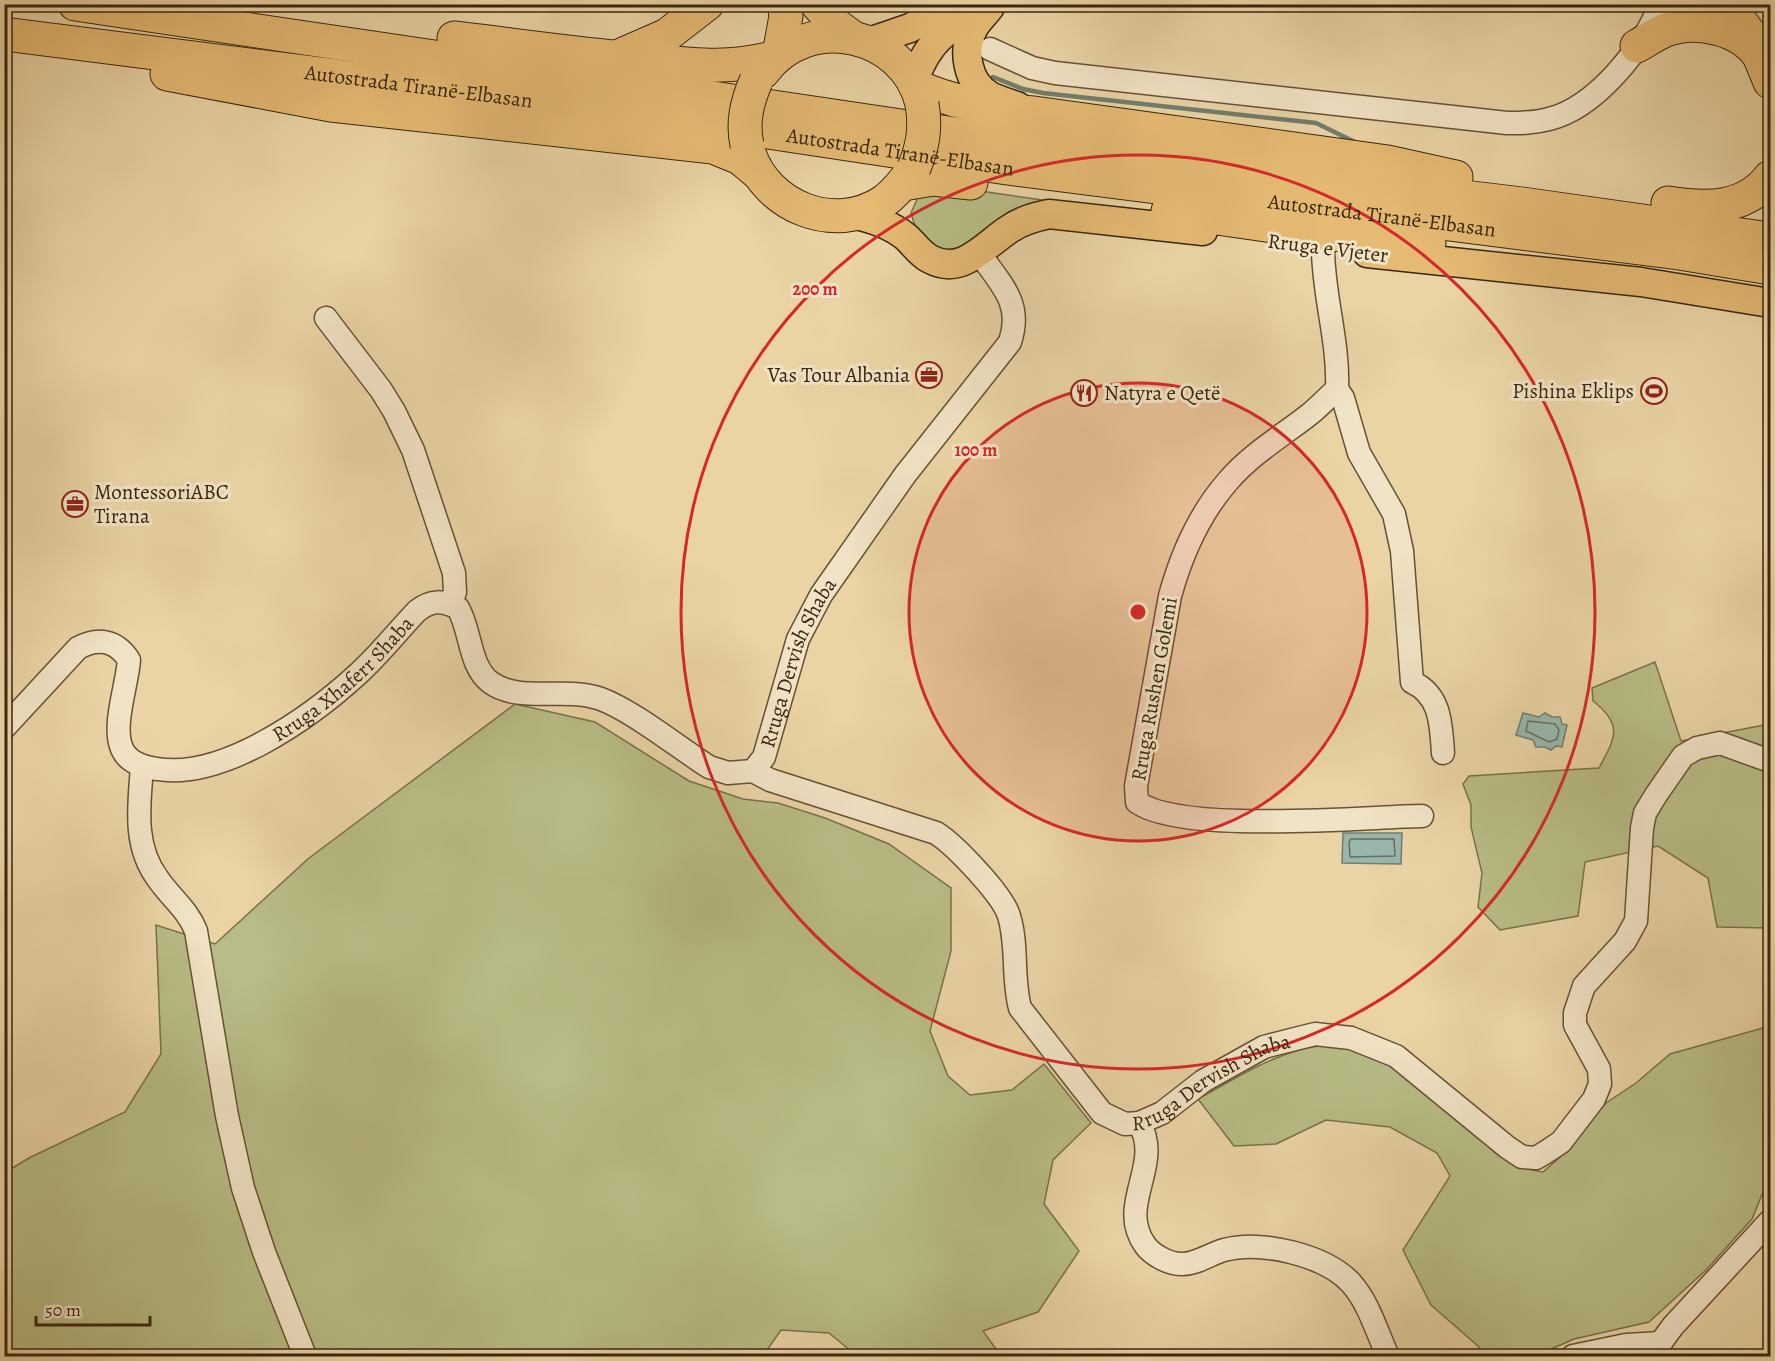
<svg xmlns="http://www.w3.org/2000/svg" width="1775" height="1361" viewBox="0 0 1775 1361" font-family="Alegreya,serif">
  <style>
    .green { fill: #b8bc86; stroke: #79714a; stroke-width: 1.5 }
    .water { fill: #98b7ad; stroke: #727d6d; stroke-width: 1.5 }
    .lines { fill: none; stroke-linecap: round; stroke-linejoin: round }
    .shore { stroke: #696e5e; stroke-width: 1.5 }
    .stream { stroke: #727d6d; stroke-width: 4.5 }
    .minor-casing { stroke: #665234; stroke-width: 25 }
    .major-casing { stroke: #3a260e; stroke-width: 31 }
    .highway-casing { stroke: #3a260e; stroke-width: 35 }
    .minor { stroke: #f1e3c5; stroke-width: 22 }
    .major { stroke: #e5ba73; stroke-width: 28 }
    .highway { stroke: #e5ba73; stroke-width: 33 }
    .highway-bridge-casing { stroke: #3a260e; stroke-width: 35; stroke-linecap: butt }
    .highway-bridge { stroke: #e5ba73; stroke-width: 33 }
    .ring { fill: none; stroke: #d62828; stroke-width: 3 }
    .labels { text-anchor: middle; stroke-width: 6; stroke-linejoin: round; paint-order: stroke }
    .street-label { font-size: 21px; fill: #3a260e; stroke: #f1e3c5 }
    .poi-label { font-size: 21px; fill: #3a260e; stroke: #f1e3c5; text-anchor: end }
    .centre { fill: #d62828; stroke: #f1e3c5; stroke-width: 3 }
    .ring-label { font-size: 18px; text-anchor: middle; font-weight: bold; fill: #d62828; stroke: #f1e3c5; stroke-width: 6; stroke-linejoin: round; paint-order: stroke }
  </style>
  <rect width="100%" height="100%" fill="#ead4a6"/>
  <filter id="stains"><feTurbulence type="fractalNoise" baseFrequency=".00333" numOctaves="4"/><feColorMatrix values="0 0 0 0 .2 0 0 0 0 .09 0 0 0 0 .02 0 0 0 .5 -.17"/></filter>
  <radialGradient id="worn" r=".72"><stop offset=".6" stop-color="#630" stop-opacity="0"/><stop offset="1" stop-color="#630" stop-opacity=".3"/></radialGradient>
  <path class="green" d="M953 187 1049 201 993 227 946 257 917 233 911 213 919 195Z
    M1655 662 1681 741 1770 724V928L1717 927 1708 878 1658 846 1585 862 1578 916 1500 930 1478 907 1482 873 1471 827V805L1463 784 1469 776 1599 768C1615 738 1624 725 1593 701L1592 688Z
    M515 704 595 722 689 781 743 799 778 803 825 818 889 844 951 888V951L930 1031 948 1076 970 1095 1012 1090 1044 1064 1091 1123 1053 1160 1044 1204 1079 1251 1038 1312 983 1331 1001 1356H857L829 1333 781 1330 763 1356H8L4 1333V1173L29 1158 125 1112 161 1054 156 925 215 944 309 858Z
    M1770 1026V1175L1752 1219 1706 1270 1649 1322 1574 1339 1535 1356H1485L1478 1346 1431 1305 1403 1250 1450 1176 1437 1153 1390 1127 1326 1120 1276 1144 1234 1146 1198 1099C1247 1072 1310 1029 1368 1051 1401 1063 1445 1109 1473 1132 1496 1151 1512 1168 1543 1172L1559 1158 1606 1103 1636 1083 1670 1054Z"/>
  <path class="water" d="M1523 713 1539 717 1545 713 1552 717H1560L1562 724 1567 725 1562 747 1556 746 1551 750 1545 747H1536L1533 740 1516 735Z
    M1343 833H1402L1401 864 1342 863Z"/>
  <g class="lines">
    <path class="shore" d="M1528 721 1555 724 1559 730 1557 739 1549 742 1526 731Z
      M1351 839H1394L1395 856 1350 857 1349 842Z"/>
    <path class="stream" d="M910 4 920 12
      M993 77 1023 89 1043 93 1316 123 1359 144"/>
    <defs>
      <g id="minor">
        <path d="M1652 30 1682 4"/>
        <path d="M990 49 1032 68 1055 73 1507 123C1521 123 1535 123 1549 119 1595 108 1644 48 1660 4"/>
        <path d="M1323 248C1323 295 1339 341 1337 389 1328 397 1320 406 1310 414 1282 436 1251 454 1228 481 1200 513 1181 556 1170 596L1136 786 1137 802C1181 834 1362 817 1422 816"/>
        <path d="M326 318 381 390 394 411 413 450 454 573 455 592 450 604"/>
        <path d="M1337 389 1343 398 1359 453 1394 514 1402 551 1412 682C1441 695 1441 725 1443 753"/>
        <path id="s1" d="M4 728 78 648C98 637 116 640 129 660 127 685 113 724 121 746 126 762 142 767 157 769 223 780 311 717 358 674 379 655 397 632 417 611 431 600 442 600 458 608 471 630 469 666 490 682 519 704 566 686 601 699 633 711 679 748 709 767L728 773 753 771 764 757 798 639 821 595 905 475 1010 342C1023 303 1001 285 980 254"/>
        <path d="M142 767C139 806 133 846 158 879 171 898 188 910 196 931L227 1116 243 1188 264 1252 305 1356"/>
        <path id="s2" d="M753 771 770 780 936 833C954 844 1003 895 1009 916 1018 945 1012 978 1020 1008L1102 1113 1125 1124 1139 1123 1162 1113 1203 1081 1264 1047 1315 1034 1351 1038 1396 1056 1507 1147 1522 1157 1536 1158 1546 1152 1561 1142 1594 1099 1600 1084 1599 1069 1575 1025V1013L1584 986 1625 941 1636 921 1642 828 1645 813 1656 795 1683 756 1697 748 1720 743 1770 761"/>
        <path d="M1139 1123C1164 1165 1116 1204 1145 1245 1152 1255 1169 1264 1181 1264 1195 1265 1210 1254 1224 1250 1261 1240 1325 1255 1351 1283 1369 1303 1377 1333 1388 1356"/>
        <path d="M1573 1356 1626 1345 1661 1343"/>
        <path d="M1651 1356 1673 1326 1770 1221"/>
      </g>
      <path id="major" d="M990 7C985 14 977 21 973 29 962 51 967 83 990 96 998 100 1008 103 1017 106
        M869 42 910 28 954 4
        M914 80C930 37 948 28 987 8
        M851 214C872 218 890 224 906 237 914 244 920 254 930 259 963 277 986 243 1011 228 1023 220 1035 217 1049 214L1203 231
        M1367 253 1641 282 1770 303"/>
      <g id="highway">
        <path d="M75 4 1009 142 1522 204 1770 239"/>
        <path d="M817 4 836 25 851 36"/>
        <path d="M1728 4 1751 36 1770 82"/>
        <path id="s3" d="M4 34 701 122 1007 168 1679 253 1770 268"/>
        <path d="M454 38C514 45 575 54 636 59 688 64 725 71 776 57"/>
        <path d="M1637 46C1646 41 1656 34 1666 30 1697 19 1741 28 1760 57"/>
        <path d="M779 55 786 16 784 4"/>
        <path d="M619 56 667 35 707 4"/>
        <path d="M763 72C807 11 905 32 922 104"/>
        <path d="M167 74 331 105 713 147 740 158 758 173"/>
        <path d="M917 87C956 103 992 111 1034 113L1388 162 1456 177"/>
        <path d="M749 153C767 207 834 234 883 202 896 193 905 181 914 168"/>
        <path d="M903 184 933 179 971 183"/>
        <path d="M1668 203C1706 209 1745 210 1770 177"/>
        <path d="M1168 211 1322 233 1429 243"/>
      </g>
    </defs>
    <use href="#minor" class="minor-casing"/>
    <use href="#major" class="major-casing"/>
    <use href="#highway" class="highway-casing"/>
    <use href="#minor" class="minor"/>
    <use href="#major" class="major"/>
    <use href="#highway" class="highway"/>
    <defs>
      <path id="highway-bridge" d="M747 145C742 122 747 102 756 81
        M914 168C923 146 926 128 922 104"/>
    </defs>
    <use href="#highway-bridge" class="highway-bridge-casing"/>
    <use href="#highway-bridge" class="highway-bridge"/>
  </g>
  <circle cx="1138" cy="612" r="229" fill="#d62828" fill-opacity=".12"/>
  <g class="ring">
    <circle cx="1138" cy="612" r="229"/>
    <circle cx="1138" cy="612" r="457"/>
  </g>
  <defs>
    <symbol id="office-ring" viewBox="-11 -11 22 22"><circle r="9.5" fill="#f1e3c5" stroke="#8f2418" stroke-width="1.5"/><path d="M-6-3h4V-5.5h4V-3h4V5H-6ZM-1-4.5V-3h2v-1.5ZM-6 0V1H6V0Z" fill="#8f2418"/></symbol>
    <symbol id="stadium-ring" viewBox="-11 -11 22 22"><circle r="9.5" fill="#f1e3c5" stroke="#8f2418" stroke-width="1.5"/><path d="M0-5a6.5 5 0 1 0 0 10a6.5 5 0 1 0 0-10ZM-3.5-1.8h7v3.6h-7Z" fill="#8f2418"/></symbol>
    <symbol id="restaurant-ring" viewBox="-11 -11 22 22"><circle r="9.5" fill="#f1e3c5" stroke="#8f2418" stroke-width="1.5"/><path d="M-5-6h1v4h1v-4h1v4h1v-4h1v5L-1.5 .5V6h-2V.5L-5-1ZM5-6V6H3V1.5H1.5Q1.5-4 5-6Z" fill="#8f2418"/></symbol>
  </defs>
  <g fill-rule="evenodd">
    <use href="#office-ring" x="914" y="360" width="30" height="30"/>
    <use href="#stadium-ring" x="1639" y="376" width="30" height="30"/>
    <use href="#restaurant-ring" x="1069" y="378" width="30" height="30"/>
    <use href="#office-ring" x="60" y="489" width="30" height="30"/>
  </g>
  <g class="labels">
    <g class="street-label">
      <text dy="7" stroke="none"><textPath href="#s3" startOffset="418">Autostrada Tiranë-Elbasan</textPath></text>
      <text dy="7" stroke="none"><textPath href="#s3" startOffset="904">Autostrada Tiranë-Elbasan</textPath></text>
      <text dy="7" stroke="none"><textPath href="#s3" startOffset="1390">Autostrada Tiranë-Elbasan</textPath></text>
      <text transform="translate(1328 248) rotate(7)" y="7">Rruga e Vjeter</text>
      <text dy="7" stroke="none"><textPath href="#s1" startOffset="1146">Rruga Dervish Shaba</textPath></text>
      <text dy="7" stroke="none"><textPath href="#s1" startOffset="514">Rruga Xhaferr Shaba</textPath></text>
      <text transform="translate(1154 689) rotate(-80)" y="7">Rruga Rushen Golemi</text>
      <text dy="7" stroke="none"><textPath href="#s2" startOffset="654">Rruga Dervish Shaba</textPath></text>
    </g>
    <g class="poi-label">
      <text x="910" y="382">Vas Tour Albania</text>
      <text x="1634" y="398">Pishina Eklips</text>
      <text x="1104" y="400" text-anchor="start">Natyra e Qetë</text>
      <text x="94" y="499" text-anchor="start">MontessoriABC<tspan x="94" dy="24">Tirana</tspan></text>
    </g>
  </g>
  <circle cx="1138" cy="612" r="9" class="centre"/>
  <g class="ring-label">
    <text x="815" y="295">200 m</text>
    <text x="976" y="456">100 m</text>
  </g>
  <rect width="1775" height="1361" fill="none" stroke="#ead4a6" stroke-width="24"/>
  <rect x="6" y="6" width="1763" height="1349" fill="none" stroke="#3a260e" stroke-width="3"/>
  <rect x="12" y="12" width="1751" height="1337" fill="none" stroke="#3a260e" stroke-width="1.5"/>
  <path d="M36 1316v9h114v-9" fill="none" stroke="#3a260e" stroke-width="3"/>
  <text x="45" y="1316" font-size="18" fill="#3a260e" stroke="#f1e3c5" stroke-width="4.5" paint-order="stroke">50 m</text>
  <rect width="100%" height="100%" filter="url(#stains)"/>
  <rect width="100%" height="100%" fill="url(#worn)"/>
</svg>
